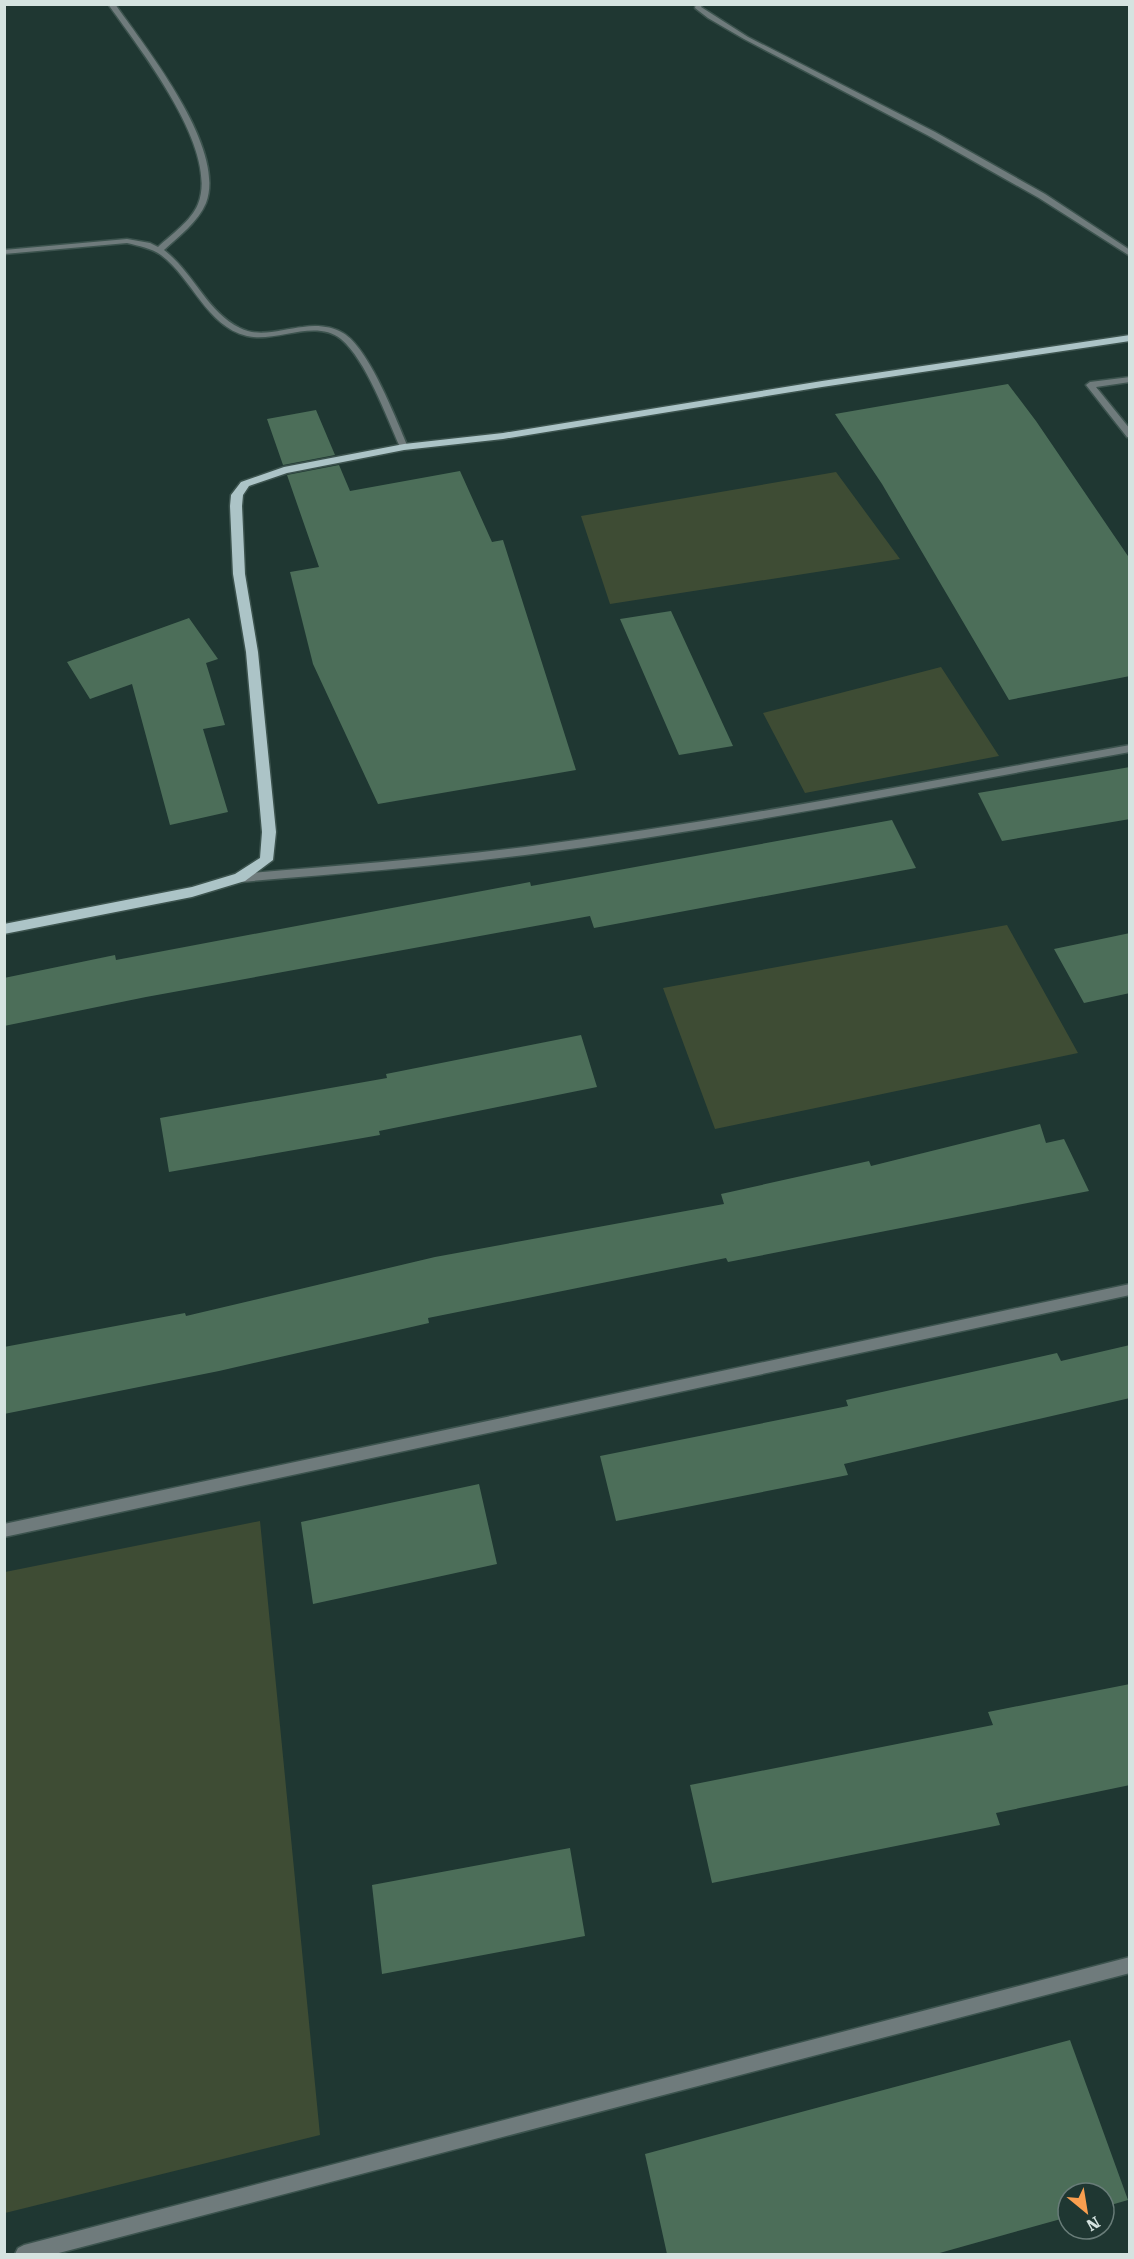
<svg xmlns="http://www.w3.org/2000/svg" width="1134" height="2259" viewBox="0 0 1134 2259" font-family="'Roboto Serif',serif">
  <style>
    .green { fill: #3e4c34 }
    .building { fill: #4c6e59 }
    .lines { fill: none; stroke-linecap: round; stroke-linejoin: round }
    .street-casing { stroke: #3c534e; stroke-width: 3 }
    .primary-casing { stroke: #3c534e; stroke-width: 3 }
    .street { fill: #6f7b7c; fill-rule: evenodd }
    .primary { fill: #acc4c7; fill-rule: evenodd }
  </style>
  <rect width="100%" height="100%" fill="#1f3732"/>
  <path class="green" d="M836 472 900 559 610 604 581 516Z
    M941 667 999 756 805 793 763 713Z
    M1007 925 1078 1053 715 1129 663 988Z
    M260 1521 320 2135 5 2213V1572Z"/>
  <path class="building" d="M1008 384 1036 421 1130 559V676L1009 700 882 484 835 414Z
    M316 410 335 455 283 465 267 419Z
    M339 465 350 491 460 471 492 542 503 540 576 770 378 804 313 664 290 572 319 567 287 475Z
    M671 611 733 746 679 755 620 619Z
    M189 618 218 659 206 663 225 725 203 729 228 812 170 825 132 684 90 699 67 662Z
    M1130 767V819L1002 841 978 793Z
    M892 820 916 868 594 928 590 916 146 997 4 1026V978L115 955 116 960 530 882 531 886Z
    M1130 933V993L1084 1003 1054 949Z
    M581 1035 597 1087 379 1131 380 1135 169 1172 160 1118 387 1078 386 1074Z
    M1040 1124 1046 1143 1064 1139 1089 1191 728 1262 726 1258 428 1318 429 1323 219 1371 4 1414V1347L185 1313 186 1316 435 1257 724 1204 721 1194 869 1161 871 1166Z
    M1130 1345V1398L844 1464 848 1475 616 1521 600 1456 848 1406 846 1400 1057 1353 1061 1361Z
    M479 1484 497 1564 313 1604 301 1522Z
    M1130 1684V1785L996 1813 1000 1825 712 1883 690 1785 993 1725 988 1712Z
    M570 1848 585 1936 382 1974 372 1885Z
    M1070 2040 1128 2200 1104 2207V2193H1068V2217L936 2254H667L645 2154Z"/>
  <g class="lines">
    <defs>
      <path id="street" d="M108 4H115C145 47 227 148 206 203 198 222 179 236 164 250 193 272 207 312 240 328 259 338 283 329 303 327 316 325 331 326 343 333 369 348 396 419 408 447L407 449 400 447C386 416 366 360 341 339 315 318 276 343 247 336 206 326 193 279 161 255 151 248 139 246 127 243L4 254V250L127 239 150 243 158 247C172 234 191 221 198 204 220 149 138 47 108 4Z
        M696 4H703L701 7 748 37 935 132 1045 194 1130 250V256L1039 198 929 136 744 39 708 18 695 8Z
        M1130 377V382L1096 387 1130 429V437H1127L1086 385 1090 382Z
        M1130 745V752C928 788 728 829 525 855 430 867 335 874 240 882L235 878 240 874C335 866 430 859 525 847 728 821 928 781 1130 745Z
        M1130 1284V1295L4 1537V1524Z
        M1130 1957V1973L55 2254H15L18 2248 24 2245Z"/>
      <path id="primary" d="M1130 335V341L822 387 503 439 404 450 287 473 249 486 243 495 242 506 245 574 258 652 276 832 273 860 245 881 192 897 4 934V924L192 887 235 874 260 858 262 832 246 652 233 574 230 506 231 495 241 482 284 467 404 444 503 433 822 381Z"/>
    </defs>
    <use href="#street" class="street-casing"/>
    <use href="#primary" class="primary-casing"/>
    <use href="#street" class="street"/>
    <use href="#primary" class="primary"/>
  </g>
  <rect width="1134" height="2259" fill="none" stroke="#d5e3e0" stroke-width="12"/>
  <g transform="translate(1086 2211) rotate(150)"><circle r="28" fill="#1f3732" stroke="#687c78" stroke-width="1.5"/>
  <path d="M0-4.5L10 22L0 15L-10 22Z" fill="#fa9f4f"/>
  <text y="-9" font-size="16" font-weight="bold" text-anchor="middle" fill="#d5e3e0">N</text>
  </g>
</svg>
